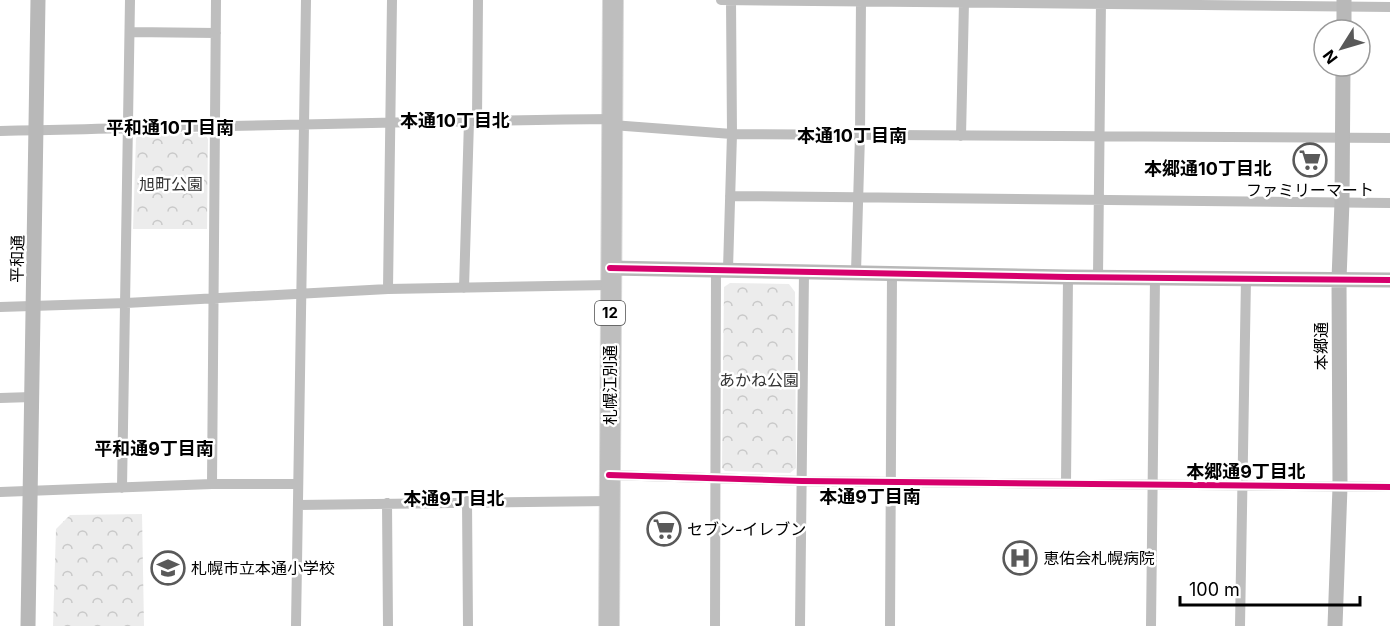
<svg xmlns="http://www.w3.org/2000/svg" width="1390" height="626" viewBox="0 0 1390 626" font-family="Inter,'Noto Sans JP',sans-serif">
  <style>
    .park { fill: url(#park-crowns) }
    .lines { fill: none; stroke-linecap: round; stroke-linejoin: round }
    .highway-casing { stroke: #dbdbdb; stroke-width: 22 }
    .street { stroke: #bebebe; stroke-width: 10 }
    .secondary { stroke: #b8b8b8; stroke-width: 15 }
    .highway { stroke: #bebebe; stroke-width: 20 }
    .cycleway-casing { stroke: #fff; stroke-width: 10 }
    .cycleway { stroke: #d6006c; stroke-width: 6 }
    .labels { text-anchor: middle; stroke-width: 5; stroke-linejoin: round; paint-order: stroke }
    .shield { fill: #fff; stroke: #4c4c4c; stroke-width: 1.5 }
    .shield-label { font-size: 15px; font-weight: bold; fill: #000 }
    .park-label { font-size: 16px; fill: #333; stroke: #fff }
    .poi-label { font-size: 16px; fill: #000; stroke: #fff; text-anchor: start }
    .street-label { font-size: 16px; fill: #000; stroke: #fff }
    .neighbourhood-label { font-size: 18px; font-weight: bold; fill: #000; stroke: #fff }
  </style>
  <defs>
    <pattern id="park-crowns" width="20" height="18" patternUnits="userSpaceOnUse" patternTransform="scale(1.5)"><rect width="20" height="18" fill="#ececec"/><path d="M2 6a3 3 0 1 1 6 0M12 15a3 3 0 1 1 6 0" fill="none" stroke="#c9c9c9"/></pattern>
  </defs>
  <rect width="100%" height="100%" fill="#fff"/>
  <path class="park" d="M141 133H204L208 139 207 229H133L136 138Z
    M730 283 789 284 795 292 796 468 790 473 725 471 722 468 724 287Z
    M142 514 144 626H53L56 529 70 515Z"/>
  <g class="lines">
    <defs>
      <path id="highway" d="M609 626 613 0"/>
    </defs>
    <use href="#highway" class="highway-casing"/>
    <path class="street" d="M721 0 1390 7
      M130 32 216 33
      M477 120 478 0
      M612 125 732 134 1390 138
      M0 131C204 127 408 121 613 119
      M961 136 964 2
      M730 196 1390 203
      M728 269 732 134 731 0
      M856 272 860 135 861 0
      M1098 276 1101 0
      M464 288 469 121
      M388 289 392 0
      M0 307 126 303 388 289 610 285
      M0 398 32 397
      M609 475 802 481 1390 487
      M1066 483 1068 277
      M212 484 216 0
      M122 488 130 0
      M0 492 212 484H298
      M467 501 468 626
      M387 503 388 626
      M298 505 609 501
      M296 626 306 0
      M715 626 716 269
      M800 626 804 272
      M890 626 892 274
      M1151 626 1155 278
      M1240 626 1246 278"/>
    <path class="secondary" d="M1344 30V0
      M610 268 1068 277 1390 280
      M28 626 38 0
      M1335 626 1340 487 1339 279 1342 202 1343 66"/>
    <use href="#highway" class="highway"/>
    <defs>
      <path id="cycleway" d="M610 268 1068 277 1390 280
        M609 475 802 481 1390 487"/>
    </defs>
    <use href="#cycleway" class="cycleway-casing"/>
    <use href="#cycleway" class="cycleway"/>
  </g>
  <defs>
    <symbol id="supermarket-ring" viewBox="-11 -11 22 22"><circle r="9.5" fill="#fff" stroke="#595959" stroke-width="1.5"/><path d="M-6-5.5h2.5l.6 2H6L4.5 2H-2.5L-4.4-4H-6ZM-1.5 3.2a1.3 1.3 0 1 0 .1 0ZM3 3.2a1.3 1.3 0 1 0 .1 0Z" fill="#595959"/></symbol>
    <symbol id="hospital-ring" viewBox="-11 -11 22 22"><circle r="9.5" fill="#fff" stroke="#595959" stroke-width="1.5"/><path d="M-5-5h3v3.5h4V-5h3V5h-3V1.5h-4V5h-3Z" fill="#595959"/></symbol>
    <symbol id="school-ring" viewBox="-11 -11 22 22"><circle r="9.5" fill="#fff" stroke="#595959" stroke-width="1.5"/><path d="M0-5L7-2L0 1L-7-2ZM-4 1L0 2.5L4 1V4Q0 6-4 4Z" fill="#595959"/></symbol>
  </defs>
  <g fill-rule="evenodd">
    <use href="#supermarket-ring" x="1291" y="141" width="38" height="38"/>
    <use href="#supermarket-ring" x="645" y="510" width="38" height="38"/>
    <use href="#hospital-ring" x="1001" y="539" width="38" height="38"/>
    <use href="#school-ring" x="149" y="549" width="38" height="38"/>
  </g>
  <g class="labels">
    <rect class="shield" x="595" y="301" width="30" height="24" rx="4.5"/>
    <g class="shield-label">
      <text x="610" y="318">12</text>
    </g>
    <g class="park-label">
      <text x="171" y="190">旭町公園</text>
      <text x="759" y="386">あかね公園</text>
    </g>
    <g class="poi-label">
      <text x="1310" y="196" text-anchor="middle">ファミリーマート</text>
      <text x="687" y="535">セブン-イレブン</text>
      <text x="1043" y="564">恵佑会札幌病院</text>
      <text x="191" y="574">札幌市立本通小学校</text>
    </g>
    <g class="street-label">
      <text transform="translate(17 259) rotate(-89)" y="6">平和通</text>
      <text transform="translate(1321 346) rotate(-90)" y="6">本郷通</text>
      <text transform="translate(610 385) rotate(-90)" y="6">札幌江別通</text>
    </g>
    <g class="neighbourhood-label">
      <text x="455" y="127">本通10丁目北</text>
      <text x="170" y="134">平和通10丁目南</text>
      <text x="852" y="142">本通10丁目南</text>
      <text x="1208" y="175">本郷通10丁目北</text>
      <text x="154" y="455">平和通9丁目南</text>
      <text x="1246" y="478">本郷通9丁目北</text>
      <text x="870" y="503">本通9丁目南</text>
      <text x="454" y="505">本通9丁目北</text>
    </g>
  </g>
  <g transform="translate(1342 48) rotate(233)"><circle r="28" fill="#ffffff" stroke="#999999" stroke-width="1.5"/>
  <path d="M0-4.5L10 22L0 15L-10 22Z" fill="#595959"/>
  <text y="-9" font-size="16" font-weight="bold" text-anchor="middle" fill="#000000">N</text>
  </g>
  <path d="M1180 596v9h180v-9" fill="none" stroke="#000000" stroke-width="3"/>
  <text x="1189" y="596" font-size="18" fill="#000000" stroke="#ffffff" stroke-width="4.5" paint-order="stroke">100 m</text>
</svg>
